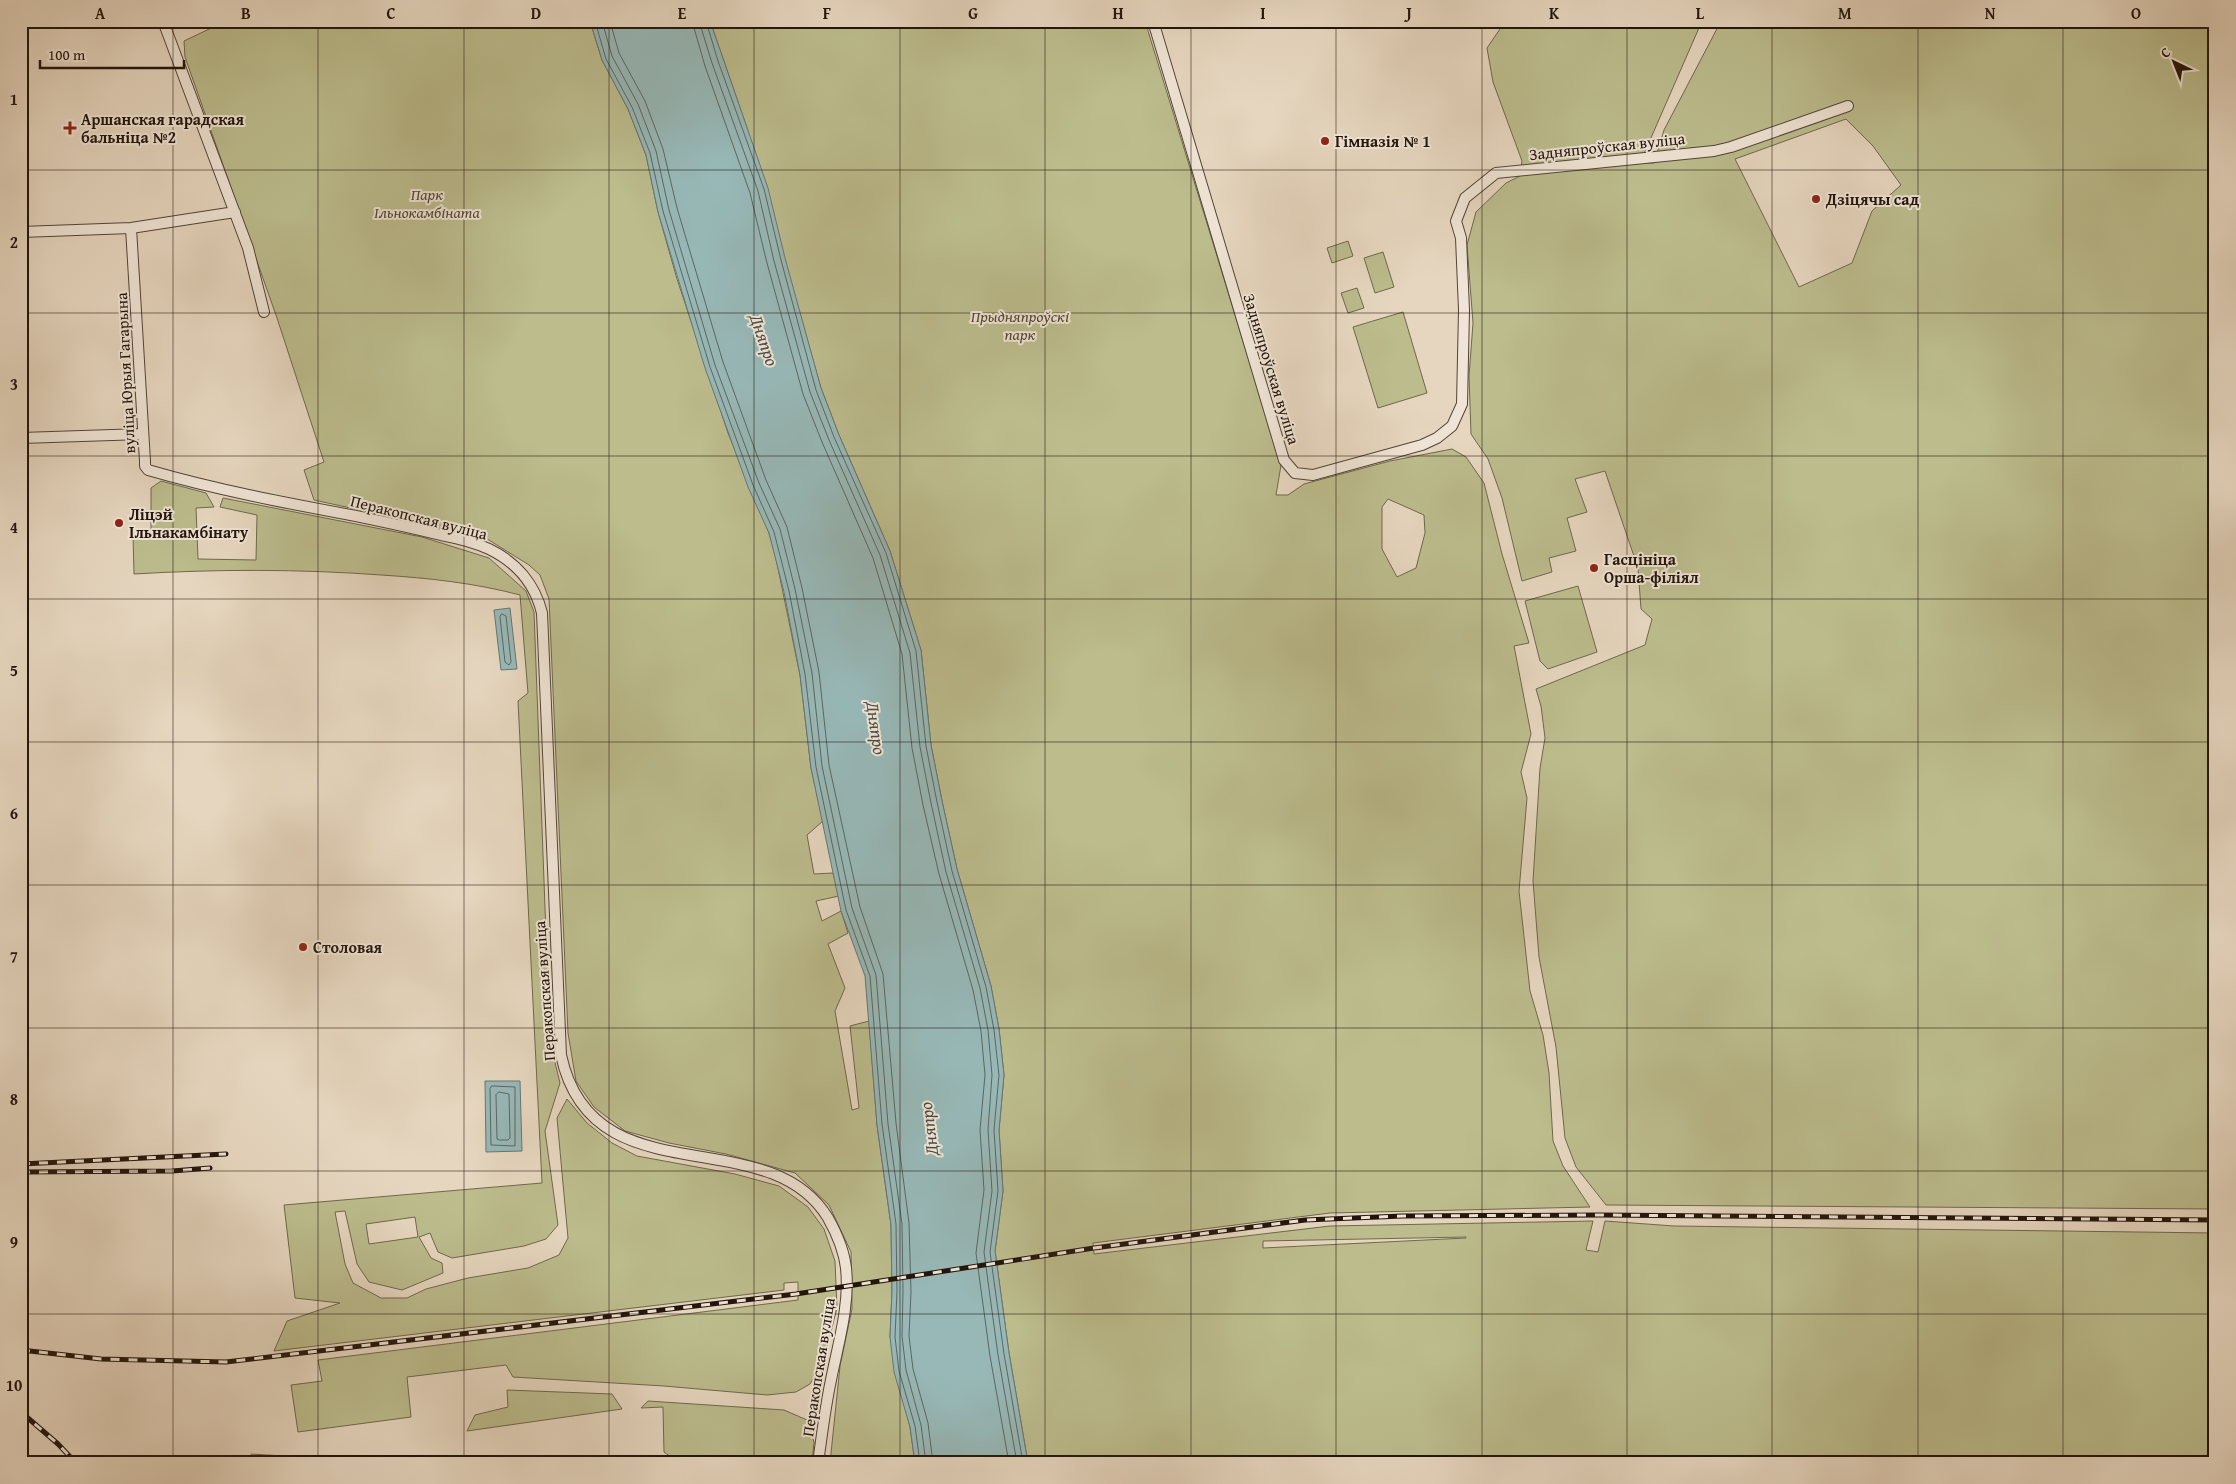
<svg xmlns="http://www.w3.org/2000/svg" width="2236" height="1484" viewBox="0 0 2236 1484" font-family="'Gentium Book Plus',serif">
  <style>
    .green { fill: #bcbc8d; stroke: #6f684c; fill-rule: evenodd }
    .water { fill: #97b8b7; stroke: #687673 }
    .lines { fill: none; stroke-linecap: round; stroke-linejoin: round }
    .shore { stroke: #5c6662; stroke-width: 1 }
    .minor-casing { stroke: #534439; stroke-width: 12 }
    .minor { stroke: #efe4d5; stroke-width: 10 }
    .rail-casing { stroke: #22140c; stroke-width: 5 }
    .rail { stroke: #efe4d5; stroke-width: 3; stroke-dasharray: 9; stroke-linecap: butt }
    .grid { fill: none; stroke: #22140c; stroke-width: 1; stroke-opacity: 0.55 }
    .poi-dot { fill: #8f2418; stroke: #efe4d5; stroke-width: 2 }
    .labels { text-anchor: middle; stroke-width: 4; stroke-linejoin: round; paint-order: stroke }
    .poi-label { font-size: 16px; font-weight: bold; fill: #22140c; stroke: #efe4d5; text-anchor: start }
    .street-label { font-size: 16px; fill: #22140c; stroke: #efe4d5 }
    .park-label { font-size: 16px; font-style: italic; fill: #504633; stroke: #efe4d5 }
    .water-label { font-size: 18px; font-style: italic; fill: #4b4d48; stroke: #efe4d5 }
    .neatline { fill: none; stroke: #22140c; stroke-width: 2 }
    .grid-label { font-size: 16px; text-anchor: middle; font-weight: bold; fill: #22140c }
  </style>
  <rect width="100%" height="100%" fill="#e6d6bf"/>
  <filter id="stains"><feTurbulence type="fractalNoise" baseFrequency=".004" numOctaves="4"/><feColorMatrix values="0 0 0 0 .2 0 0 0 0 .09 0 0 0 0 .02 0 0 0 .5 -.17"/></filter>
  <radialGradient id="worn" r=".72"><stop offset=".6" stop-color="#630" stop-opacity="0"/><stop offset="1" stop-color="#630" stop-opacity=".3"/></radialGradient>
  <path class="green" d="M226 21H590L602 60 628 109 646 155 658 212 677 279 728 433 769 533 775 554 800 675 811 768 823 821 807 835 814 874 833 873 839 896 816 901 822 921 841 911 848 933 828 944 845 988 835 1011 852 1110 859 1108 850 1026 869 1021 877 1125 891 1225 892 1291 890 1337 910 1427 915 1463H830L840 1366 852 1309 851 1252 829 1205 795 1173 726 1154 669 1143 625 1131 594 1107 576 1081 568 1033 549 599 540 575 529 565 484 537 314 500 304 470 324 462 277 318 185 57 184 41Z
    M710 21H1145L1281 465 1276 495H1288L1304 484 1390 461 1452 449 1466 457 1484 483 1502 554 1529 643 1514 646 1531 734 1521 772 1527 798 1519 891 1530 991 1543 1035 1549 1073 1553 1141 1563 1166 1590 1207 1330 1213 1093 1243 1094 1254 1330 1226 1593 1221 1586 1250 1598 1252 1605 1221 1674 1226 2215 1233V1463H1028L1009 1353 995 1251 1003 1191 999 1130 1004 1075 999 1029 991 986 957 869 942 801 931 745 921 650 890 551 839 435 821 388 747 128ZM1388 499 1424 515 1425 533 1416 568 1397 577 1382 549V507ZM1466 1237V1238L1263 1248V1241Z
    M1507 21H1702L1640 163H1654L1664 130 1721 21H2215V1209L1606 1205 1576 1167 1565 1138 1556 1047 1539 957 1533 881 1540 768 1545 738 1541 706 1536 689 1645 645 1652 619 1641 609 1638 568 1605 471 1575 479 1587 512 1567 518 1576 551 1549 558 1552 572 1522 581 1502 498 1488 459 1471 434 1469 376 1473 323 1467 245 1476 212 1506 183 1520 176 1522 161 1493 82 1487 48 1502 26ZM1846 119 1873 146 1901 185 1872 211 1852 263 1799 287 1735 159Z
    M1348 241 1353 256 1332 263 1327 248Z
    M1383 252 1394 287 1375 293 1364 258Z
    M1357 288 1364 308 1348 313 1341 293Z
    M1403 312 1427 393 1378 408 1353 327Z
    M161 481 206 493 214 507 196 508 198 559 256 560 257 515 220 507 223 498 422 537 489 558 526 591 534 612 550 1042 560 1083 545 1131 558 1225 546 1239 524 1246 452 1258 438 1252 430 1233 419 1237 431 1258 442 1263 443 1273 402 1290 369 1282 357 1264 345 1211 335 1212 345 1264 353 1283 381 1298H407L426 1289 468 1278 528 1268 559 1255 568 1238 557 1118 567 1099 587 1123 612 1143 637 1156 735 1174 779 1186 808 1207 824 1229 835 1261 837 1308 823 1363 810 1384 796 1392 767 1395 664 1386 513 1377 506 1365 407 1377 411 1417 298 1432 291 1385 322 1381 318 1360 798 1300V1282L784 1283V1290L274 1351 287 1321 340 1303 295 1298 284 1205 542 1183 518 701 528 693 520 595C475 583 428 578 381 575 299 569 217 569 134 574L133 535H151V488ZM415 1217 418 1237 369 1244 366 1224Z
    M1578 586 1597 652 1548 669 1540 661 1525 601Z
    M507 1390 612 1394 622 1409 467 1431 475 1415 508 1407Z
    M648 1401 784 1410 807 1420 814 1442 812 1463H679L664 1452 663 1407 641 1408Z
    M251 1454 284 1456 285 1463H252Z"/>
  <path class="water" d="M590 21H710L768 188 785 258 821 388 839 435 890 551 921 650 931 745 942 801 957 869 991 986 999 1029 1004 1075 999 1130 1003 1191 995 1251 1009 1353 1028 1463H915L910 1427 894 1372 890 1337 892 1291 891 1225 877 1125 865 976 841 911 811 768 800 675 784 592 769 533 748 487 705 368 658 212 646 155 628 109 602 60Z
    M510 608 517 669 501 670 494 610Z
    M485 1081H520L522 1151 486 1152Z"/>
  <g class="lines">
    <path class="shore" d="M595 21 606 59 632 107 650 153 663 211 710 367 753 485 774 532 789 591 805 674 816 767 846 910 870 976 882 1124 896 1224 897 1291 895 1337 899 1371 915 1426 920 1463
      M602 21 612 56 638 104 656 151 669 210 715 365 759 483 780 529 795 589 812 673 822 766 852 908 876 975 888 1124 902 1224 903 1291 902 1336 906 1370 921 1425 926 1463
      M610 21 619 53 645 101 663 149 677 208 723 362 766 480 787 527 802 588 819 672 829 765 860 907 883 974 896 1123 909 1223 911 1292 909 1336 913 1369 928 1423 933 1463
      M692 21 705 66 750 193 767 263 803 394 822 442 873 558 902 654 912 748 923 805 939 874 973 990 981 1031 985 1075 980 1130 984 1190 976 1253 990 1356 1009 1463
      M699 21 712 63 758 191 774 261 810 392 829 440 880 555 910 653 920 747 931 803 946 872 980 988 988 1030 992 1075 988 1130 992 1191 984 1252 998 1355 1017 1463
      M706 21 718 61 764 189 781 260 816 390 834 437 886 553 916 651 926 746 937 802 952 871 986 987 994 1030 999 1075 994 1130 998 1191 990 1252 1004 1354 1023 1463
      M502 614 506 616 511 662 509 665 505 662 500 617Z
      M492 1086 515 1087V1146L491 1145 490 1089Z
      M499 1092 509 1094 510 1138 508 1140H499L497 1139 496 1095Z"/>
    <defs>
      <path id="minor" d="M163 21 248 248 264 312
        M1153 21 1284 460 1295 473 1313 475 1422 445 1437 438 1452 426 1462 404 1464 310 1461 238 1456 221 1465 198 1496 173 1714 151 1731 147 1848 106
        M131 228 145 461V466L148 470C217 490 286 503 356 516 385 522 413 528 441 535 457 538 474 542 489 549 516 562 535 584 542 613L561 1055C592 1201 767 1118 828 1218 837 1234 844 1250 846 1268 850 1305 838 1344 831 1380 825 1408 822 1435 818 1463
        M21 232 131 228 235 212
        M21 438 143 434"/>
    </defs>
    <use href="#minor" class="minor-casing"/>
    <use href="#minor" class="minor"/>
    <defs>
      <path id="rail" d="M21 1164 226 1154
        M21 1172 172 1171 210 1168
        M21 1350 101 1359 226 1362 796 1294 1094 1248 1305 1220 1402 1216 1599 1215 2215 1220
        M21 1412 58 1444 76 1463"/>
    </defs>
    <use href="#rail" class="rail-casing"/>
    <use href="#rail" class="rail"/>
  </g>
  <path class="grid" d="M173 21V1463M318 21V1463M464 21V1463M609 21V1463M754 21V1463M900 21V1463M1045 21V1463M1191 21V1463M1336 21V1463M1482 21V1463M1627 21V1463M1772 21V1463M1918 21V1463M2063 21V1463M21 170H2215M21 313H2215M21 456H2215M21 599H2215M21 742H2215M21 885H2215M21 1028H2215M21 1171H2215M21 1314H2215"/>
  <g class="poi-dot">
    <path d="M67.5 120.5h5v5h5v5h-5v5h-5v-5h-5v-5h5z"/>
    <circle cx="1325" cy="141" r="5"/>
    <circle cx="1816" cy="199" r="5"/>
    <circle cx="119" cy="523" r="5"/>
    <circle cx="1594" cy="568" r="5"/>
    <circle cx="303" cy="947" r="5"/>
  </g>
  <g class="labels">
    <g class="poi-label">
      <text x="81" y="125">Аршанская гарадская<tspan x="81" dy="18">бальніца №2</tspan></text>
      <text x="1335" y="147">Гімназія № 1</text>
      <text x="1826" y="205">Дзіцячы сад</text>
      <text x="129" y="520">Ліцэй<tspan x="129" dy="18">Ільнакамбінату</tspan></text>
      <text x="1604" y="565">Гасцініца<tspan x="1604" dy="18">Орша-філіял</tspan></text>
      <text x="313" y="953">Столовая</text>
    </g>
    <g class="street-label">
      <text transform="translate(1607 146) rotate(-6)" y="6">Задняпроўская вуліца</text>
      <text transform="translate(1272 369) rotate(73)" y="6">Задняпроўская вуліца</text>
      <text transform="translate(125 373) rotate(-93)" y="6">вуліца Юрыя Гагарына</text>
      <text transform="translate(419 517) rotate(14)" y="6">Перакопская вуліца</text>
      <text transform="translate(544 991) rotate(-94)" y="6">Перакопская вуліца</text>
      <text transform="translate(818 1367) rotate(-81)" y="6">Перакопская вуліца</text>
    </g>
    <g class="park-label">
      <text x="427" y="200">Парк<tspan x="427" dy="18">Ільнокамбіната</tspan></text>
      <text x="1020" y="322">Прыдняпроўскі<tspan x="1020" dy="18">парк</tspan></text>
    </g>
    <g class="water-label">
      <text transform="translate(764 340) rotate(71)" y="6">Дняпро</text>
      <text transform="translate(876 728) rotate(82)" y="6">Дняпро</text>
      <text transform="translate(929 1129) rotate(-97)" y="6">Дняпро</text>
    </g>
  </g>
  <rect width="2236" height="1484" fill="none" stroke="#e6d6bf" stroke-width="55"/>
  <g transform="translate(2174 62) rotate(317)" stroke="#efe4d5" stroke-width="4" paint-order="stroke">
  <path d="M0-4L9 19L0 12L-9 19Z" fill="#22140c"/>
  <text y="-8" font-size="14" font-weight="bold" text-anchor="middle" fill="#22140c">С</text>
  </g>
  <path d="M40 60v8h144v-8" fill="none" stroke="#22140c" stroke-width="2.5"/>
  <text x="48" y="60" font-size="15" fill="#22140c" stroke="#efe4d5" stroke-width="4" paint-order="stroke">100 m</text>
  <rect x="28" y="28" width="2180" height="1428" class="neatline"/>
  <g class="grid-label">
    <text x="100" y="19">A</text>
    <text x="246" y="19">B</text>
    <text x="391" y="19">C</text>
    <text x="536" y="19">D</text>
    <text x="682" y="19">E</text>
    <text x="827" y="19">F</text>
    <text x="973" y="19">G</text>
    <text x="1118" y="19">H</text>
    <text x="1263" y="19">I</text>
    <text x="1409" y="19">J</text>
    <text x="1554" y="19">K</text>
    <text x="1700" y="19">L</text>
    <text x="1845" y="19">M</text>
    <text x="1990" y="19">N</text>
    <text x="2136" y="19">O</text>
    <text x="14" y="105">1</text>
    <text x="14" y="248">2</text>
    <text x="14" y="390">3</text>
    <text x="14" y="533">4</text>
    <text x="14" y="676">5</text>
    <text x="14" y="819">6</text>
    <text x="14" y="962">7</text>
    <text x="14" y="1105">8</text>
    <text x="14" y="1248">9</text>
    <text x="14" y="1391">10</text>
  </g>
  <rect width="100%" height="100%" filter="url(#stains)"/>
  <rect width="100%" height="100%" fill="url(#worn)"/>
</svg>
